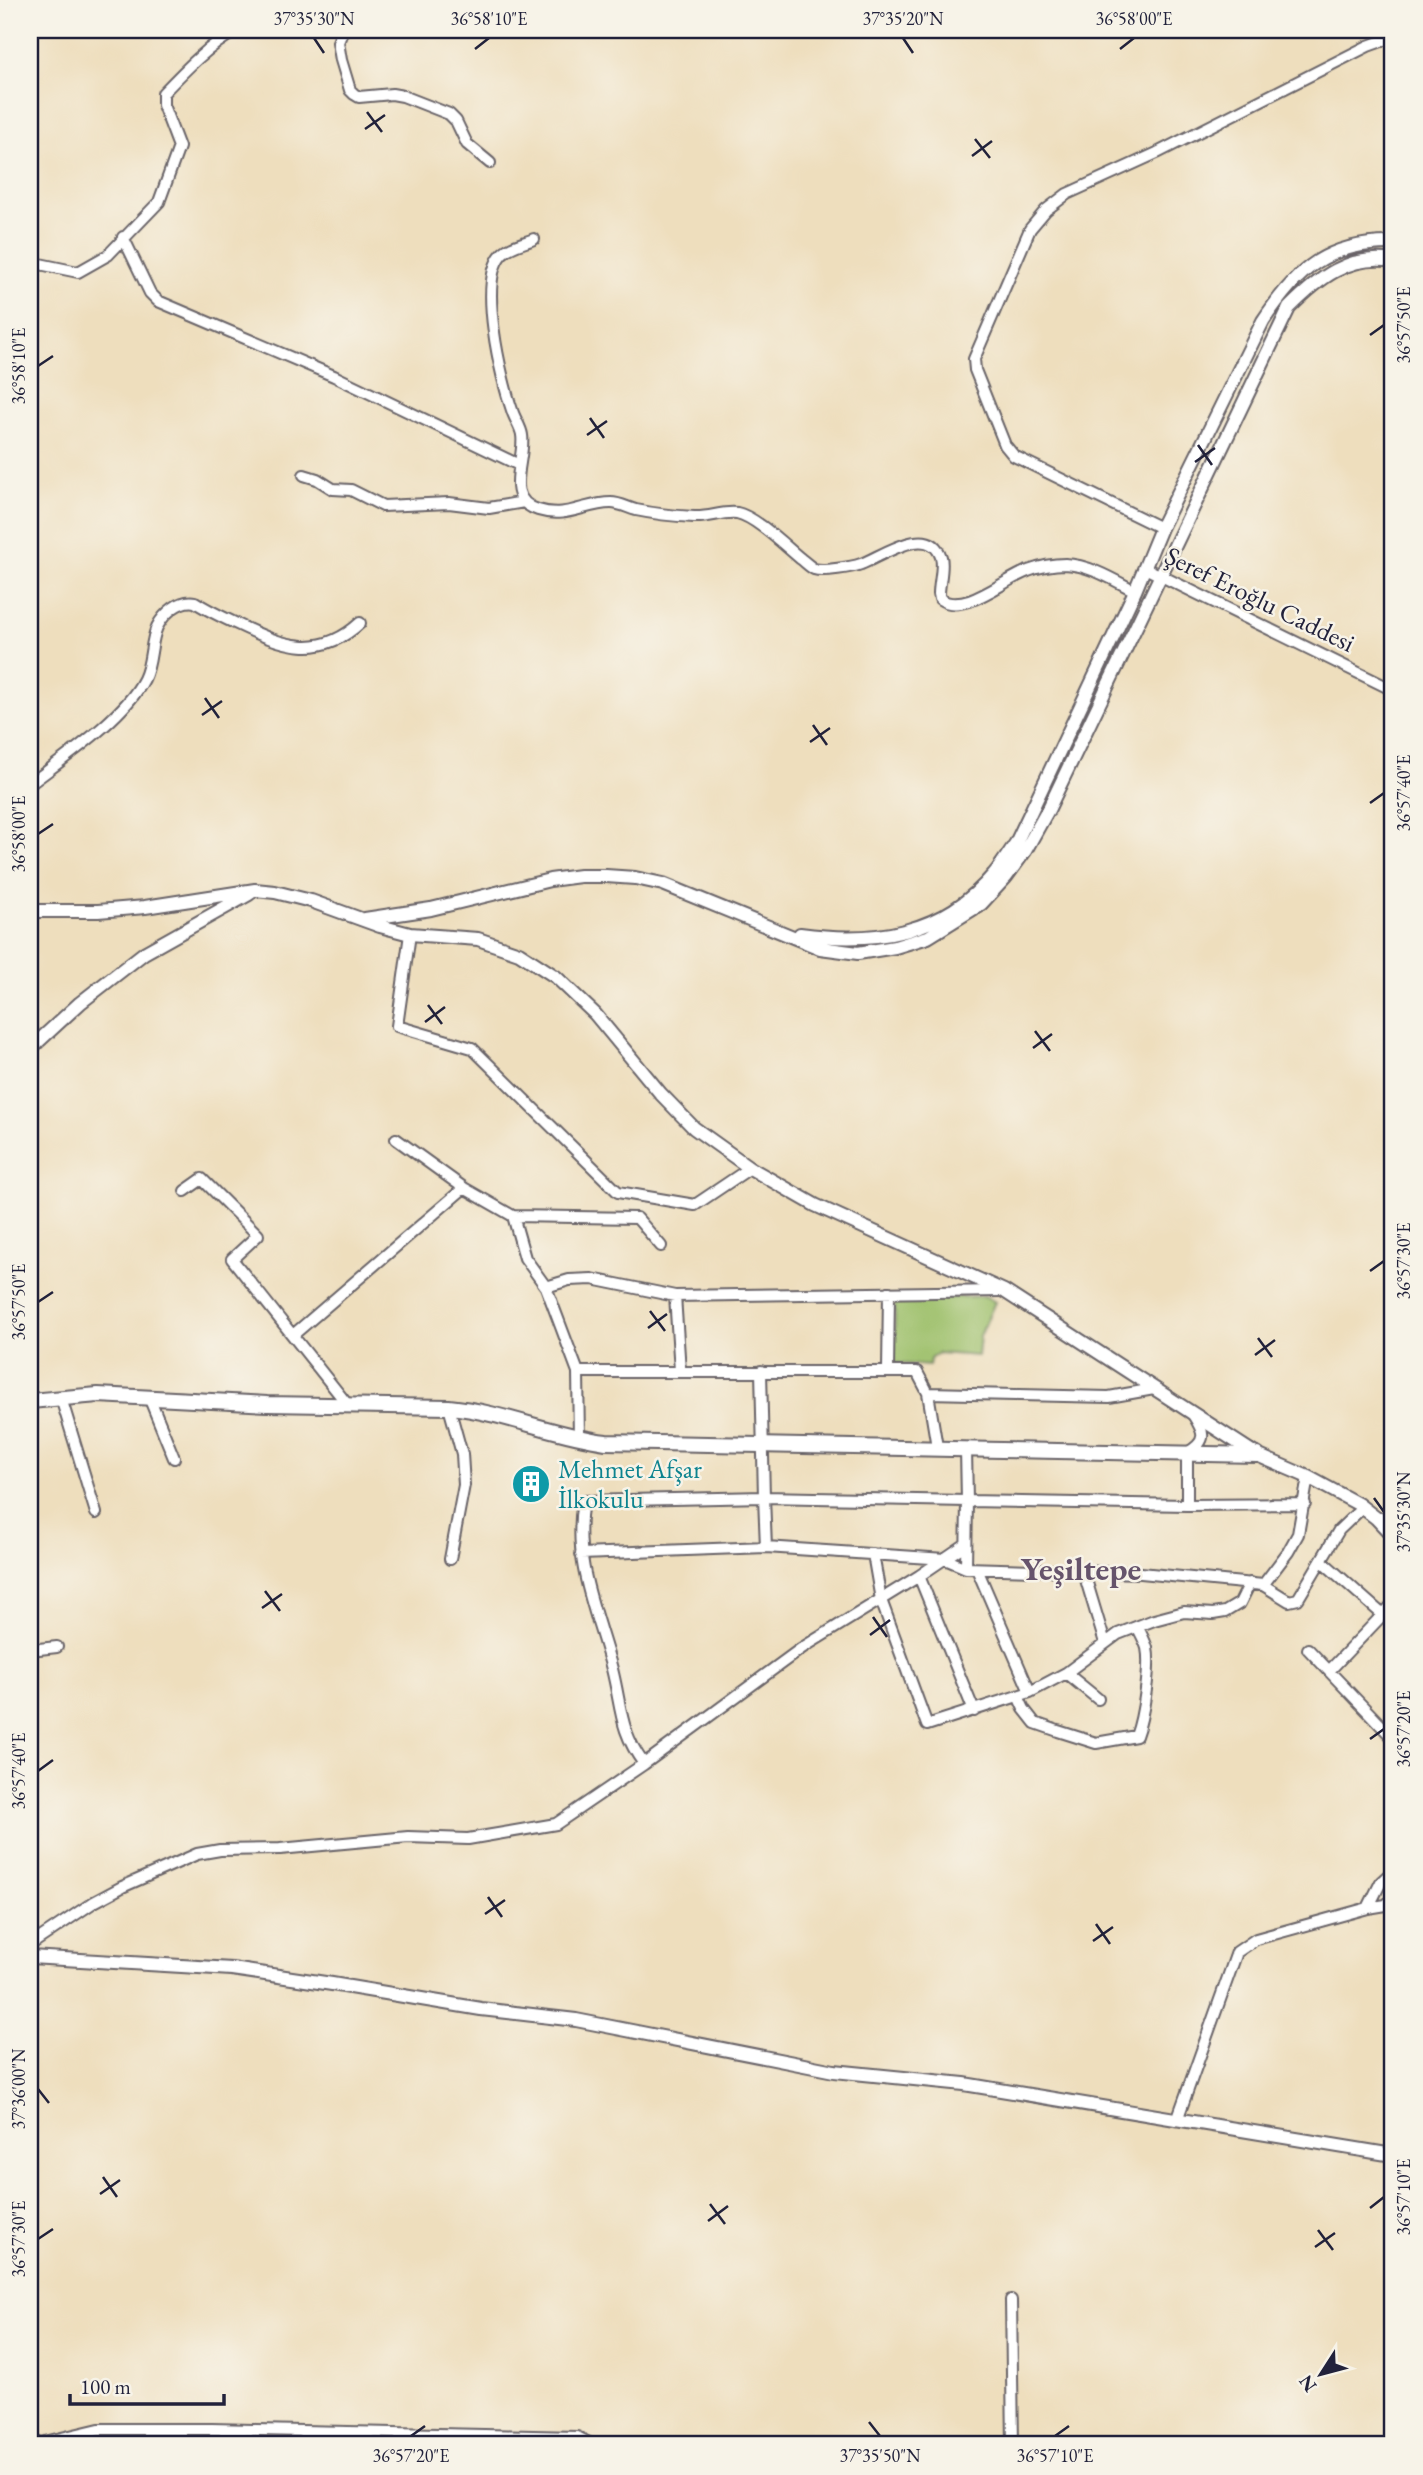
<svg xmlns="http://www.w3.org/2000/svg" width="1423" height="2475" viewBox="0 0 1423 2475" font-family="'EB Garamond',serif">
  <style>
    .green { fill: #9dc06a; stroke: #607152; stroke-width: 2 }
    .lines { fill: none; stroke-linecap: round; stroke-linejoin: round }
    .minor-casing { stroke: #696468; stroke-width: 14 }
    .tertiary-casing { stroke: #696468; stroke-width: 16 }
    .secondary-casing { stroke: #696468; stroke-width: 18 }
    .minor { stroke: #fff; stroke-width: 10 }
    .tertiary { stroke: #fff; stroke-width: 12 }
    .secondary { stroke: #fff; stroke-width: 14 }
    .ticks { fill: none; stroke: #22223b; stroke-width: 2.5 }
    .labels { text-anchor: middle; stroke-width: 5; stroke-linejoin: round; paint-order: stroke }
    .street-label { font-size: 26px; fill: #22223b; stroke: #f7f3e8 }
    .culture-label { font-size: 26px; fill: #0d838f; stroke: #f7f3e8; text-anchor: start }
    .district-label { font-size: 33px; font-weight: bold; fill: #66546c; stroke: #f7f3e8 }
    .neatline { fill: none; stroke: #22223b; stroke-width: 2.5 }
    .ticks-label { font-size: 18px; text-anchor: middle; fill: #22223b }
  </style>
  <rect width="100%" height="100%" fill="#f7f3e8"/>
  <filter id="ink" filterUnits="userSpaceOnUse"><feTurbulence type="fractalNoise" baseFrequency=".0143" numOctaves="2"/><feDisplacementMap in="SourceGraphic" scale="14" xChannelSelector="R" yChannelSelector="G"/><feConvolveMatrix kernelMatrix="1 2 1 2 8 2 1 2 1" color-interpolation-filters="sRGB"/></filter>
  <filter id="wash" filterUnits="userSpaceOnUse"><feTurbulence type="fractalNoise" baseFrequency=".00686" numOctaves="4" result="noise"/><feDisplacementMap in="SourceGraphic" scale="28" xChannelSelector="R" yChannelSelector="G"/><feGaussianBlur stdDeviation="1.57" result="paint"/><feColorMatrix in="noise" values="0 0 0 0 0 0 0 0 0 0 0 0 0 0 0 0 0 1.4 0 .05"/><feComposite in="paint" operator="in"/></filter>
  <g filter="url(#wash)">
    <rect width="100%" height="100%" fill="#eedebd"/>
    <path class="green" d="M985 1296 995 1302 980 1336 978 1356 938 1353 930 1359 929 1366 894 1363 895 1300Z"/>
  </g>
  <g filter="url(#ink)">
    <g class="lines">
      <defs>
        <path id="minor" d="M343 30 338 42 341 60 350 90 354 94 359 97 392 94 403 96 449 114 456 121 467 144 490 163
          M123 237 150 293 158 301 334 376 519 465
          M534 239C524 243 508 246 501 255 478 282 501 378 512 410 514 418 521 427 522 435 526 460 502 499 538 510 567 519 585 503 611 503 620 503 628 508 636 510 655 514 676 516 694 517 709 518 723 511 737 513 756 517 785 546 801 559 805 562 810 567 814 569 823 572 853 567 861 564 879 558 929 521 941 557 944 566 939 583 939 594L940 599C965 616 1004 579 1028 571 1039 567 1053 564 1065 564 1090 565 1114 580 1135 591
          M30 262 78 272 108 255 159 202 179 147 163 105V93C186 69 208 46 237 30
          M304 475 317 479 333 489 351 490 383 506 449 503 489 508 524 502
          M1161 528 1014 456 1005 445 975 370 974 359 1030 229 1046 210 1067 194 1157 153 1368 46 1393 37
          M1145 568 1393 690
          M30 784C64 758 125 717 144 679 152 663 150 643 157 627 164 613 180 599 195 602 209 611 224 618 239 625 283 646 320 660 360 623
          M410 934 397 1026 472 1048 618 1192 695 1205 750 1168
          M396 1139 464 1188 513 1216 525 1258 546 1287 578 1372
          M185 1191 202 1179 258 1235 232 1259 347 1404
          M513 1216 637 1218 661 1246
          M546 1287 569 1280 592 1279 675 1296 1002 1291
          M675 1296 680 1371
          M293 1335 464 1188
          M888 1371 889 1292
          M928 1393 937 1447
          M149 1397 174 1458
          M61 1398 96 1513
          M449 1407 462 1454 464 1485 450 1559
          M579 1438 578 1372H917L928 1393 1109 1397 1154 1389
          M1187 1505V1453C1210 1440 1203 1431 1192 1413
          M1376 1518H1393
          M766 1547 764 1497 967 1501 966 1449
          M581 1554 766 1547 945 1559 966 1568 1141 1573 1263 1585 1288 1552 1298 1534 1308 1477
          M873 1554 881 1600 927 1725 1030 1692 1066 1673 1118 1634 1154 1620 1184 1612 1213 1614 1225 1612 1240 1603 1250 1583
          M1322 1561 1383 1615
          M966 1568 967 1501 1187 1505 1305 1504
          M977 1569 1030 1692
          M1084 1573 1105 1643
          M919 1576 974 1711
          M1263 1585 1289 1601 1298 1599 1339 1530 1362 1508
          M1308 1649 1393 1738
          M30 1650 57 1647
          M1330 1670 1393 1604
          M1066 1673 1098 1699
          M1018 1696 1024 1709 1035 1723 1058 1731 1096 1743 1136 1736C1143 1718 1151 1667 1147 1648 1145 1641 1141 1634 1138 1628
          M644 1764C619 1730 622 1708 612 1669 597 1613 572 1561 583 1501L764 1497 761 1371
          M1368 1908 1386 1905 1393 1898
          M30 1945 94 1902 122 1887 197 1854 220 1850 280 1849 408 1837 468 1839 556 1824 644 1764 802 1648 919 1576 966 1544
          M1177 2120 1237 1952 1256 1939 1368 1908 1381 1882 1393 1871
          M1011 2300 1013 2445
          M32 2445 99 2429H212L577 2437 593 2445"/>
        <path id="tertiary" d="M30 911H98L145 907 255 890 275 892 311 901 380 926 410 934 478 939 519 953 556 977 595 1014 661 1094 694 1128 750 1168 815 1205 1004 1291 1257 1455 1308 1477 1358 1504 1376 1518 1393 1536
          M365 919 431 909 550 880 580 876H606L635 878 663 884 820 948 858 953 895 947 928 937 981 904 1006 877 1025 851 1049 808 1289 308C1319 278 1348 254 1393 261
          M800 934C875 944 943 935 994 874 1002 865 1009 853 1016 843L1135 591 1161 528 1263 321C1297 269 1328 242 1393 243
          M30 1049 80 1003 144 953 249 894
          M30 1957 232 1969 332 1984 481 2009 576 2020 834 2071 964 2084 1393 2155"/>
        <path id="secondary" d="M30 1401 98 1395 267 1404 449 1407C503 1412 553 1435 606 1442L1257 1455"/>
      </defs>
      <use href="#minor" class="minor-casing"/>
      <use href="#tertiary" class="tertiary-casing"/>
      <use href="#secondary" class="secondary-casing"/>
      <use href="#minor" class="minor"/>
      <use href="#tertiary" class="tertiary"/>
      <use href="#secondary" class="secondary"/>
    </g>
  </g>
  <path class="ticks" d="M314 38 324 53M903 38 913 53M475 49 489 38M1120 49 1134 38M367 112 382 132M365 129 385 115M975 139 990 158M972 156 992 141M1370 335 1384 325M38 366 53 356M590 418 604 438M587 435 607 421M1198 445 1212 465M1195 462 1215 448M205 698 219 718M202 715 222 701M813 725 827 745M810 742 830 728M1370 803 1384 793M38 834 53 824M428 1005 442 1024M425 1022 445 1007M1035 1031 1050 1051M1033 1048 1052 1034M1370 1271 1384 1261M38 1302 53 1292M650 1311 665 1331M648 1328 667 1314M1258 1338 1272 1357M1255 1355 1275 1340M1374 1498 1384 1512M265 1591 280 1611M262 1608 282 1594M873 1617 887 1637M870 1635 890 1620M1370 1739 1384 1729M38 1771 53 1760M488 1897 502 1917M485 1914 505 1900M1096 1924 1110 1944M1093 1941 1113 1927M38 2089 49 2103M103 2177 117 2197M100 2194 120 2180M710 2204 725 2224M1370 2208 1384 2197M708 2221 728 2206M1318 2230 1333 2250M38 2239 53 2229M1315 2247 1335 2233M869 2422 880 2436M411 2436 425 2426M1055 2436 1069 2426"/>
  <defs>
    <symbol id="building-disc" viewBox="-11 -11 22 22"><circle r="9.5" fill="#0f9aa8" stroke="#f7f3e8"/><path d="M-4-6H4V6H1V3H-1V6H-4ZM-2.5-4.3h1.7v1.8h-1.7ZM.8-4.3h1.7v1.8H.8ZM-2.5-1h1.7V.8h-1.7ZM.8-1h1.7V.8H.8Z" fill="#fff"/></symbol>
  </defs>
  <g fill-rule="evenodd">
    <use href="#building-disc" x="509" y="1462" width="44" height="44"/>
  </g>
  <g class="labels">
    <g class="street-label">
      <text transform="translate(1260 599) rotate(26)" y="9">Şeref Eroğlu Caddesi</text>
    </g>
    <g class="culture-label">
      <text x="558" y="1478">Mehmet Afşar<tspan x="558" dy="30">İlkokulu</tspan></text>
    </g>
    <g class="district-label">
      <text x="1081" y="1580">Yeşiltepe</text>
    </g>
  </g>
  <rect width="1423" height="2475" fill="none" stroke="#f7f3e8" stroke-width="77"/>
  <g transform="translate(1321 2374) rotate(234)" stroke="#f7f3e8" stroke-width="5" paint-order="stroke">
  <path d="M0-5L12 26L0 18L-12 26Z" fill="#22223b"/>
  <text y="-10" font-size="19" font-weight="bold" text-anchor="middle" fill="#22223b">N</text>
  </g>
  <path d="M70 2394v10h154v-10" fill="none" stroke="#22223b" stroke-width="3.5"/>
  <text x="80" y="2394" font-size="21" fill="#22223b" stroke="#f7f3e8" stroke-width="5" paint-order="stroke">100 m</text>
  <rect x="38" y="38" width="1346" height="2398" class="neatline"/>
  <g class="ticks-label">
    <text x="314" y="25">37°35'30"N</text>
    <text x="489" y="25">36°58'10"E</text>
    <text x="903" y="25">37°35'20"N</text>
    <text x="1134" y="25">36°58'00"E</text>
    <text transform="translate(1404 325) rotate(-90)" y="6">36°57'50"E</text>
    <text transform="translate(19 366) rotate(-90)" y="6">36°58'10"E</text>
    <text transform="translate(1404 793) rotate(-90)" y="6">36°57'40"E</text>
    <text transform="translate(19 834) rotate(-90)" y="6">36°58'00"E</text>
    <text transform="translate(1404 1261) rotate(-90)" y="6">36°57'30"E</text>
    <text transform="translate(19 1302) rotate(-90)" y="6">36°57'50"E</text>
    <text transform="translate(1404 1512) rotate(-90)" y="6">37°35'30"N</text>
    <text transform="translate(1404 1729) rotate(-90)" y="6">36°57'20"E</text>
    <text transform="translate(19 1771) rotate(-90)" y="6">36°57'40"E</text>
    <text transform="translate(19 2089) rotate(-90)" y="6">37°36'00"N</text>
    <text transform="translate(1404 2197) rotate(-90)" y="6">36°57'10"E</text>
    <text transform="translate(19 2239) rotate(-90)" y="6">36°57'30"E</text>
    <text x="411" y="2462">36°57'20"E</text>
    <text x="880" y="2462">37°35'50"N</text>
    <text x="1055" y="2462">36°57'10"E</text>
  </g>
</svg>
